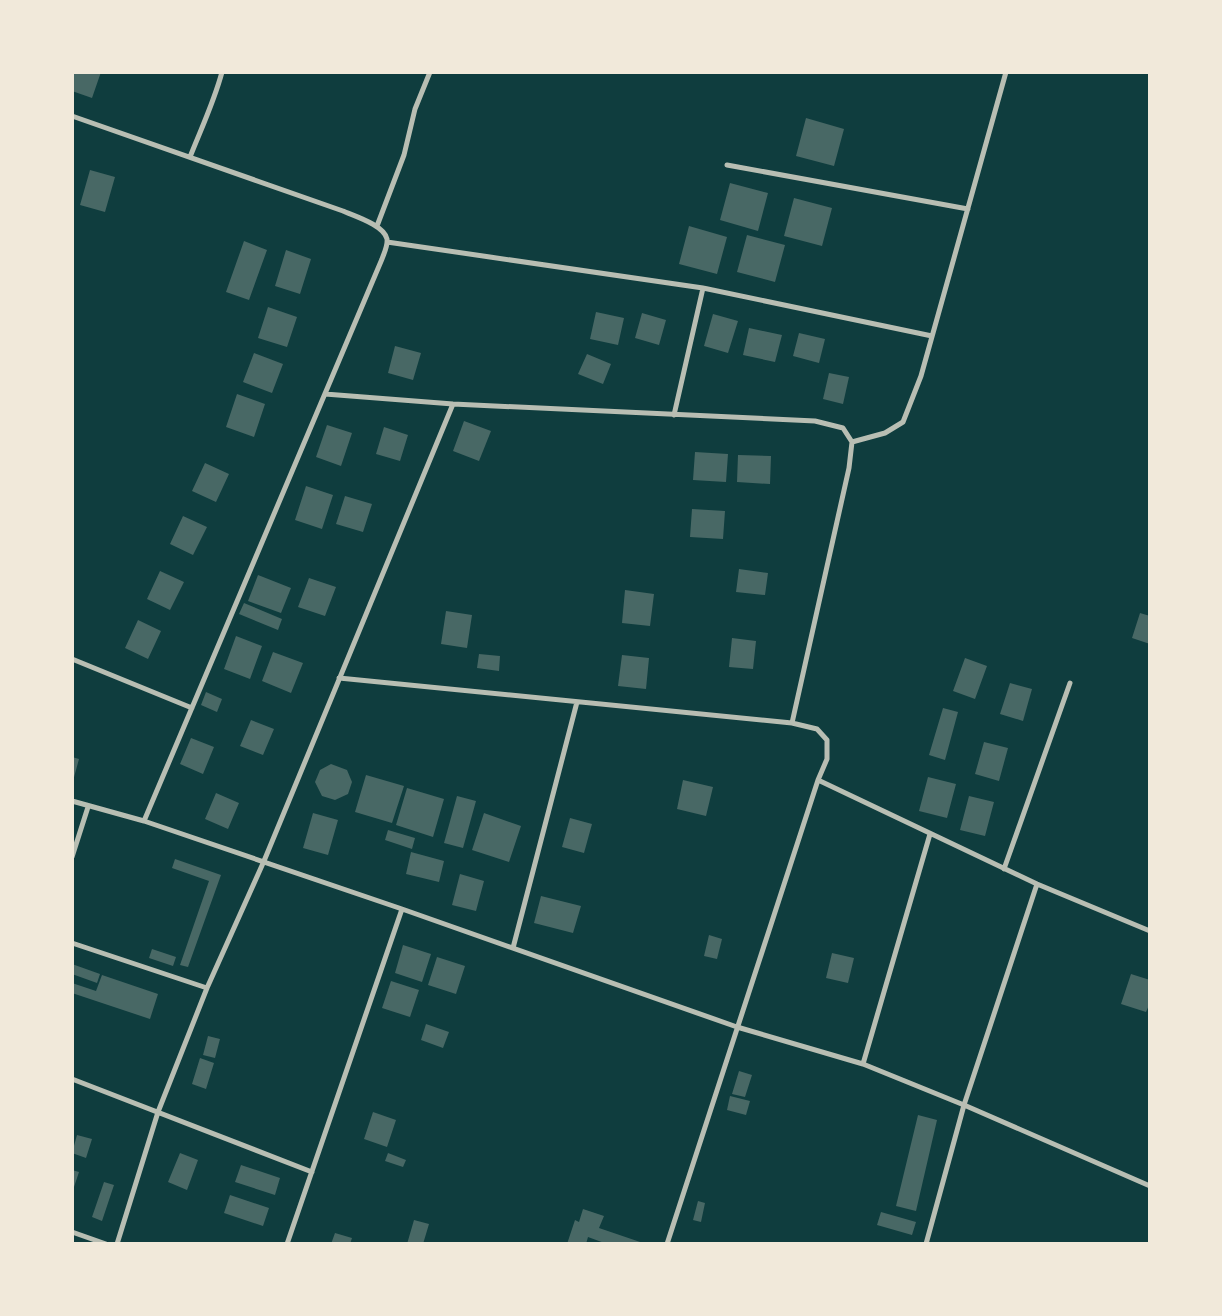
<svg xmlns="http://www.w3.org/2000/svg" width="1222" height="1316" viewBox="0 0 1222 1316" font-family="'Space Grotesk',sans-serif">
  <style>
    .building { fill: #486865 }
    .lines { fill: none; stroke-linecap: round; stroke-linejoin: round }
    .minor { stroke: #b8beb3; stroke-width: 5 }
  </style>
  <rect width="100%" height="100%" fill="#0f3d3e"/>
  <path class="building" d="M72 72H101L92 98 72 91Z
    M806 118 844 129 834 166 796 156Z
    M90 170 115 177 105 212 80 205Z
    M730 183 768 193 758 231 720 220Z
    M794 198 832 208 822 246 784 236Z
    M689 226 727 237 717 274 679 264Z
    M747 235 785 245 775 282 737 272Z
    M244 241 267 250 249 300 226 292Z
    M286 250 311 259 300 294 275 286Z
    M268 307 297 317 287 347 258 338Z
    M596 312 624 318 618 345 590 339Z
    M642 313 666 320 659 345 635 338Z
    M713 314 738 321 728 353 704 346Z
    M749 328 782 335 775 362 743 355Z
    M799 333 825 339 819 363 793 356Z
    M395 346 421 353 413 380 388 373Z
    M254 353 283 364 272 393 243 382Z
    M587 354 611 364 603 384 578 374Z
    M829 373 849 377 843 404 823 399Z
    M237 394 265 404 254 437 226 427Z
    M464 421 491 431 479 461 453 451Z
    M327 425 352 433 341 466 316 457Z
    M384 427 408 435 400 461 376 454Z
    M695 452 728 454 726 482 693 480Z
    M738 455 771 456 770 484 737 482Z
    M205 463 229 474 216 502 192 491Z
    M306 486 333 495 322 529 295 520Z
    M345 496 372 504 363 532 336 524Z
    M692 509 725 511 723 539 690 537Z
    M183 516 207 527 193 555 170 544Z
    M739 569 768 573 765 595 736 592Z
    M160 571 184 582 170 610 147 599Z
    M258 575 291 588 281 613 248 601Z
    M309 578 336 587 325 616 298 607Z
    M625 590 654 594 650 626 622 623Z
    M244 603 282 619 278 630 239 614Z
    M446 611 472 615 467 648 441 644Z
    M1140 613 1150 616V644L1132 638Z
    M138 620 161 631 148 659 125 648Z
    M236 636 262 646 250 679 224 669Z
    M732 638 756 641 753 669 729 667Z
    M273 652 303 663 291 693 262 681Z
    M479 654 500 656 499 671 477 668Z
    M622 655 649 658 646 689 618 686Z
    M965 658 987 666 975 699 953 691Z
    M1010 683 1032 689 1023 721 1000 714Z
    M206 692 222 699 217 712 201 705Z
    M943 708 958 712 945 760 929 755Z
    M251 720 274 729 263 755 240 746Z
    M191 738 214 747 203 774 180 764Z
    M984 742 1008 748 999 781 975 774Z
    M72 757 79 759 73 781H72Z
    M331 764 347 770 352 782 348 794 335 800 322 796 315 782 320 770Z
    M366 775 404 786 392 823 355 812Z
    M928 777 956 784 947 818 919 811Z
    M683 780 713 787 706 816 677 809Z
    M407 788 444 799 433 837 396 825Z
    M216 793 239 803 228 829 205 819Z
    M457 796 476 801 463 848 444 843Z
    M969 796 994 802 985 836 960 830Z
    M313 813 338 820 328 855 303 848Z
    M484 813 521 826 509 862 472 850Z
    M570 818 592 824 584 853 562 847Z
    M388 830 415 838 412 849 385 840Z
    M411 852 444 861 439 882 406 874Z
    M175 859 221 875 188 967 180 965 209 881 172 868Z
    M460 874 484 881 476 911 452 905Z
    M541 896 581 906 573 933 534 923Z
    M709 935 722 939 717 959 704 956Z
    M403 945 431 954 422 982 395 973Z
    M152 949 176 957 173 966 149 958Z
    M832 953 854 958 848 983 826 978Z
    M437 957 465 966 456 994 428 985Z
    M72 964 100 974 97 983 72 974Z
    M1131 974 1150 980V1003L1146 1012 1121 1004Z
    M102 975 158 994 150 1019 72 993V983L96 991Z
    M391 981 419 990 410 1017 382 1008Z
    M426 1024 449 1032 443 1048 421 1040Z
    M208 1036 220 1039 215 1058 203 1055Z
    M200 1058 214 1063 206 1089 192 1084Z
    M739 1071 752 1075 745 1097 732 1094Z
    M730 1096 750 1101 746 1115 727 1110Z
    M373 1112 396 1120 387 1147 364 1139Z
    M918 1115 937 1120 916 1211 896 1206Z
    M77 1135 92 1139 86 1158 72 1153Z
    M180 1153 198 1160 187 1190 168 1182Z
    M388 1153 406 1160 403 1167 385 1161Z
    M241 1165 280 1178 275 1195 235 1182Z
    M72 1170 79 1172 73 1190H72Z
    M104 1182 114 1185 102 1221 92 1217Z
    M230 1195 269 1208 263 1226 224 1213Z
    M698 1201 705 1203 701 1222 693 1220Z
    M583 1209 604 1216 599 1228 646 1244H607L588 1237 586 1244H567L575 1220 579 1222Z
    M881 1212 916 1222 912 1235 877 1225Z
    M414 1220 429 1224 423 1244H407Z
    M335 1233 352 1238 350 1244H331Z"/>
  <g class="lines">
    <path class="minor" d="M72 116 343 211C354 216 384 225 387 239 388 246 384 253 382 259L144 821 72 801
      M190 157C201 129 214 102 222 72
      M727 165 968 209
      M377 226 404 155 415 109 430 72
      M387 242 703 288 932 336
      M325 394 453 404 815 421 843 428 852 442 849 468 792 723
      M674 415 703 288
      M852 442 885 433 903 422 921 376 1006 72
      M72 659 192 708
      M339 678 792 723 817 729 827 740V759L818 780 667 1244
      M818 780 1037 884 1150 931
      M144 821 402 909 737 1027 863 1064 964 1105 1150 1186
      M72 857 88 807
      M1004 869 1070 683
      M72 943 207 988
      M513 948 577 702
      M863 1064 930 834
      M72 1079 312 1172
      M72 1232 106 1244
      M117 1244 158 1112 207 988 264 861 453 404
      M287 1244 402 909
      M926 1244 964 1105 1037 884"/>
  </g>
  <rect width="1222" height="1316" fill="none" stroke="#f1e9da" stroke-width="148"/>
</svg>
